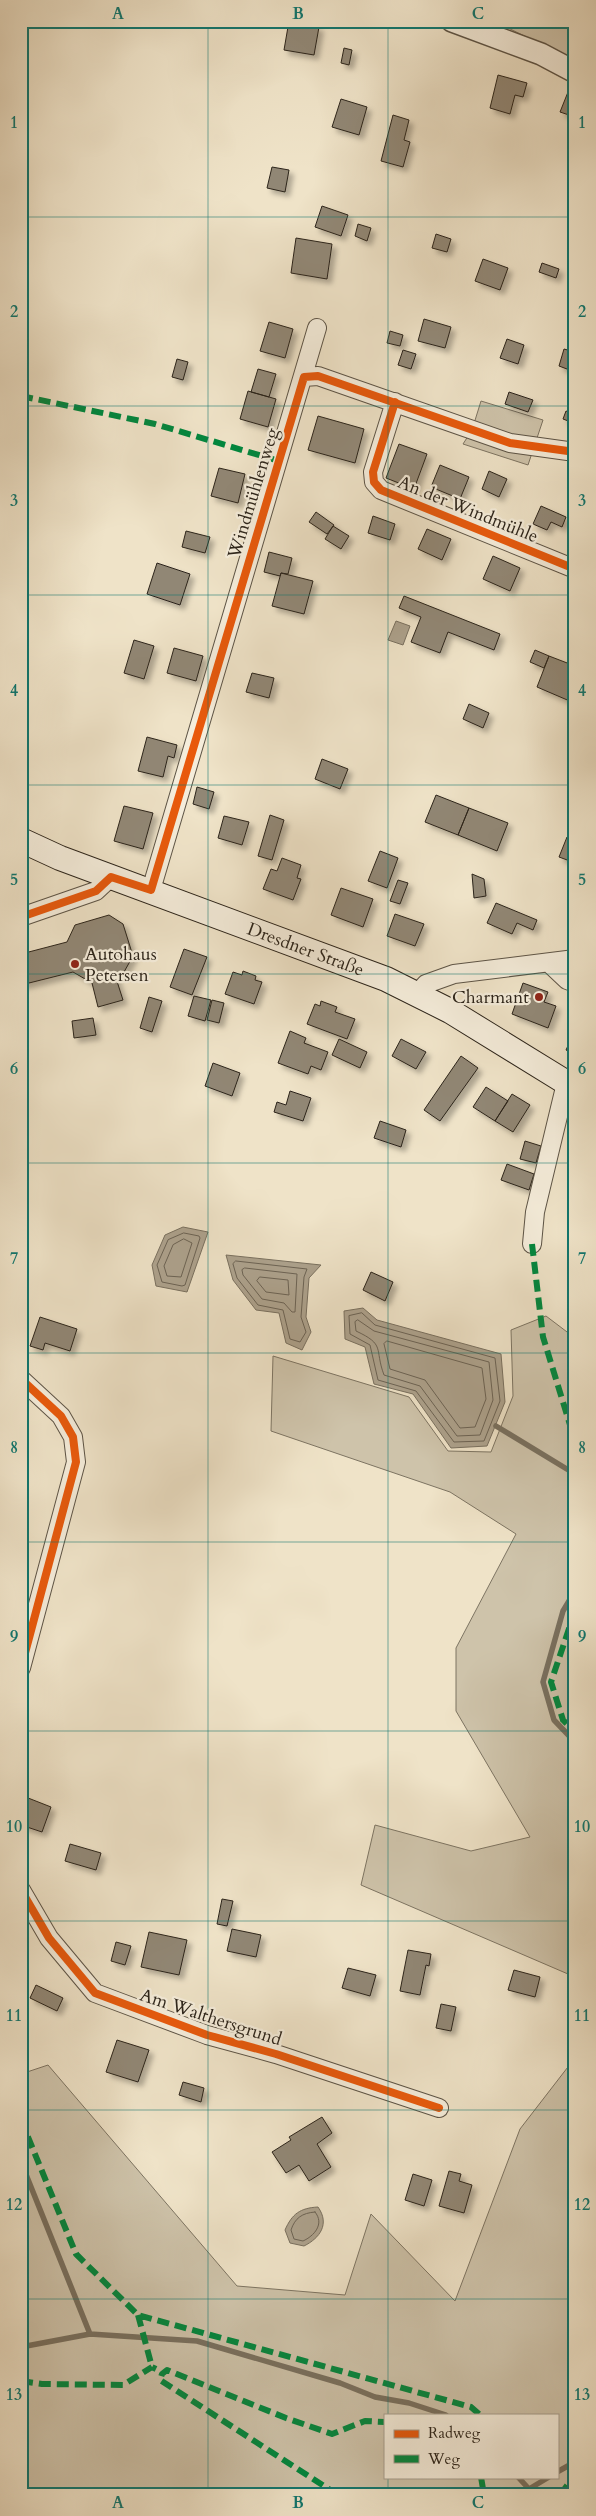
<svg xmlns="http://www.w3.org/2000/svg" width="596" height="2516" viewBox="0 0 596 2516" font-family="Cardo,serif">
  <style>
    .green { fill: #cec3aa; stroke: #7d7462; fill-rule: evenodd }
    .water { fill: #ada28d; stroke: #79705f }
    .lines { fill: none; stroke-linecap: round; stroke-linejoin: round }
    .shore { stroke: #6c6354; stroke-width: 1 }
    .stream { stroke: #79705f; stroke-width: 5.5 }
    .building { fill: #918774; stroke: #2c241a; filter: url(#shadow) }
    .minor-casing { stroke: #5d5446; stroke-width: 20 }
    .tertiary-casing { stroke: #5d5446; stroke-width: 24 }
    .secondary-casing { stroke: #2c241a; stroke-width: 26 }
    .minor { stroke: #f5eddb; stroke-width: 18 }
    .tertiary { stroke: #f5eddb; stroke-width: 21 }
    .secondary { stroke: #f5eddb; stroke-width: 24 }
    .quiet { stroke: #00873e; stroke-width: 6; stroke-dasharray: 12 6; stroke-linecap: butt }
    .cycleway-casing { stroke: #f5eddb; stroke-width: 11 }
    .cycleway { stroke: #e8590c; stroke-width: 8 }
    .grid { fill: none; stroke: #0f766e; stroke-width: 1; stroke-opacity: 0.55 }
    .poi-dot { fill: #8f2418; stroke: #f5eddb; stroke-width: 2 }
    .labels { text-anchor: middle; stroke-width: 4.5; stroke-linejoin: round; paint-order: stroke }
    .street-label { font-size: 18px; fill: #2c241a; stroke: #f5eddb }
    .poi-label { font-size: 18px; fill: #2c241a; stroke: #f5eddb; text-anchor: start }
    .neatline { fill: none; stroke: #0f766e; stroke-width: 2 }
    .grid-label { font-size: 16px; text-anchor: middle; font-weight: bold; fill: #0f766e }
  </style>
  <defs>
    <filter id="shadow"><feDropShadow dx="4.5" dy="4.5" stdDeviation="2.5" flood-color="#0004"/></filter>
  </defs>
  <rect width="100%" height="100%" fill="#efe3c8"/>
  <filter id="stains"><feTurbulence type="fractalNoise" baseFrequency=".004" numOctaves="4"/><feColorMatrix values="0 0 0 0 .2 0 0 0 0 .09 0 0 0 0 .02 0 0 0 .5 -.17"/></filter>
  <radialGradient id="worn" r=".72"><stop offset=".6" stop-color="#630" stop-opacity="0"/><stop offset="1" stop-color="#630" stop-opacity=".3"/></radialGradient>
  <path class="green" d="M492 21H575V61L498 23Z
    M481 401 543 420 528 465 463 444 472 430Z
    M546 1316 575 1338V2495H21V2074L48 2065 237 2286 345 2295 371 2214 455 2301 520 2129 571 2063 568 1974 361 1885 375 1825 471 1851 530 1837 456 1711V1648L516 1534 450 1492 271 1431 273 1356 409 1397 448 1451 491 1452 513 1396 511 1330ZM385 2415H557V2477H385Z"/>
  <path class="water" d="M396 621 410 626 403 645 388 640Z
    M183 1227 208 1232 187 1292 156 1286 152 1265 165 1235Z
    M226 1255 321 1265 309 1278 306 1317 311 1332 302 1350 286 1343 279 1313 256 1310 233 1280Z
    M363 1308 377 1320 501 1354 505 1402 487 1446 451 1448 413 1394 374 1384 365 1347 345 1339 344 1311Z
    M318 2207C330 2224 320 2238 304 2246L290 2243 285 2230C292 2214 300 2208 318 2207Z"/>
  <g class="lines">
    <path class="shore" d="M184 1233 199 1236 200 1238 185 1285 182 1286 162 1282 157 1265 168 1240Z
      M184 1239 192 1243 181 1277 167 1276 164 1266 173 1245Z
      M236 1261 307 1269 304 1277 301 1317 306 1332 300 1342 290 1339 283 1310 258 1305 237 1278 233 1264Z
      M245 1268 297 1274 295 1312H292L284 1303 262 1299 243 1275 242 1270Z
      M260 1277 288 1280 289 1295 266 1292 257 1281Z
      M362 1313 375 1325 495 1358 500 1401 484 1441 454 1442 416 1391 378 1380 370 1345 350 1334 349 1316Z
      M358 1320 374 1331 489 1362 493 1400 480 1435 457 1436 420 1386 384 1375C374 1348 386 1345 356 1331L355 1322Z
      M387 1341 482 1368 486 1399 475 1427 460 1428 425 1380 390 1369 384 1344Z
      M315 2212C325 2224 314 2236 303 2241L294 2239 291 2230C295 2218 302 2213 315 2212Z"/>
    <path class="stream" d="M496 1426 575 1474
      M575 1591 563 1611 543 1682 554 1720 575 1742
      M21 2162 90 2334 197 2341 340 2383 375 2397 409 2403 446 2415
      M21 2347 90 2334
      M557 2472 575 2462
      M518 2477 529 2489 527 2495
      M529 2489 549 2477"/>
  </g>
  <path class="building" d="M289 21 319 27 314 55 284 50Z
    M344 48 352 50 349 65 341 63Z
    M498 75 527 83 523 97 515 95 510 114 490 108Z
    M568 92 575 95V109L572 116 560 112Z
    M341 99 367 107 359 135 332 127Z
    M393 115 409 120 404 140 410 142 403 167 381 161Z
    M272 167 289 170 285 192 267 188Z
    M322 206 348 215 341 236 315 227Z
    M358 224 371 228 367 241 355 236Z
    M436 234 451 239 447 252 432 248Z
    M296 238 332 244 327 279 291 273Z
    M483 259 508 268 500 290 475 281Z
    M542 263 559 269 556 278 539 272Z
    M424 319 451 327 445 348 418 341Z
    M269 322 293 329 285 358 260 351Z
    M390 331 403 335 400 346 387 343Z
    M507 339 524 345 518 364 500 358Z
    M564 349 575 352V372L559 366Z
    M403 350 416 354 411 369 398 365Z
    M177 359 188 362 183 380 172 377Z
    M258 369 276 374 269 397 251 392Z
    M248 391 276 399 268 427 240 419Z
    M509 392 533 400 528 412 505 404Z
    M566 411 575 414 571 422 563 419Z
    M318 416 364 429 355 463 308 450Z
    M399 444 427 454 414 489 386 478Z
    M440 465 469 477 460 499 431 487Z
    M219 468 245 474 238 503 211 496Z
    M489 471 507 479 499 497 482 489Z
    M541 506 566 517 562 527 551 522 547 530 533 524Z
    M316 512 334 525 327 534 309 522Z
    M373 516 395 524 390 540 368 533Z
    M333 526 349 536 341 549 325 539Z
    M427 529 451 539 442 560 418 549Z
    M186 531 210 537 205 553 182 547Z
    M269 552 292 558 288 574 281 573 280 576 264 572Z
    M493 556 520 568 510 591 483 579Z
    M157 563 190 574 180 605 147 594Z
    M281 573 313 581 304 614 272 606Z
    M404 596 500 634 494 650 448 632 440 653 411 642 421 617 399 608Z
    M134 640 154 646 144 679 124 673Z
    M174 648 203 656 196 681 167 673Z
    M535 650 549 656 544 668 530 662Z
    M549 656 575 666V695L572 702 537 687Z
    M252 673 274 678 269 698 246 692Z
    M469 704 489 713 483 728 463 719Z
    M147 737 177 745 174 758 168 756 163 777 138 771Z
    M322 759 348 769 340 789 315 779Z
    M197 787 214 792 209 809 193 804Z
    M436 795 469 808 458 835 425 822Z
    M124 806 153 813 143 849 114 841Z
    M469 808 508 823 497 851 458 835Z
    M270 815 284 820 272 860 258 856Z
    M224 816 249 822 242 845 218 838Z
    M567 837 575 840V848L570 861 559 857Z
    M380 851 398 858 387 888 368 881Z
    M282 858 301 865 297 878 301 879 293 900 263 889 271 869 277 871Z
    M472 874 484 879 486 896 474 898Z
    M398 880 408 883 400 904 390 901Z
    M341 888 373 899 363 927 331 915Z
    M496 903 537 920 533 930 517 923 512 934 487 923Z
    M395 914 424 924 415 946 387 936Z
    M109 915 123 924 133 956 124 972 115 975 123 1000 98 1007 92 983 73 972 21 985V954L67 942 75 925Z
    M184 949 207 957 192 995 170 987Z
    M243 971 256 976 255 980 262 982 254 1004 225 994 233 972 242 975Z
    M523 983 548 992 544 1002 556 1006 548 1028 512 1014Z
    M194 996 211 1000 205 1021 188 1016Z
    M149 997 162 1001 152 1032 140 1028Z
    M212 1000 224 1003 219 1023 207 1020Z
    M321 1001 337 1007 335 1012 355 1019 347 1039 307 1024 315 1004 320 1006Z
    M93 1018 96 1035 74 1038 72 1021Z
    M290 1031 306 1038 304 1043 328 1052 321 1070 311 1066 308 1074 278 1063Z
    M573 1035 575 1036 574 1054 566 1050Z
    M339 1039 367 1052 360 1068 332 1055Z
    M401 1039 426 1052 416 1069 392 1056Z
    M461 1056 478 1068 440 1121 424 1110Z
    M213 1063 240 1073 232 1096 205 1086Z
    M486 1087 508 1101 495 1121 473 1107Z
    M290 1091 311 1098 303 1121 274 1112 277 1102 286 1105Z
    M512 1094 530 1105 513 1132 495 1121Z
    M380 1121 406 1130 401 1147 374 1138Z
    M525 1141 541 1146 536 1163 520 1159Z
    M507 1164 534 1174 529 1190 501 1180Z
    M371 1272 393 1282 385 1301 363 1290Z
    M40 1317 77 1329 70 1351 45 1343 43 1350 30 1346Z
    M23 1796 51 1807 42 1832 21 1825Z
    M70 1844 101 1853 96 1870 65 1861Z
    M222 1899 233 1901 227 1926 217 1924Z
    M232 1929 261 1935 256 1957 227 1951Z
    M149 1932 187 1940 179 1975 141 1967Z
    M116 1942 131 1946 125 1965 111 1961Z
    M408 1950 431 1954 429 1966 426 1965 420 1995 400 1991Z
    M348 1968 376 1975 370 1996 342 1988Z
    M514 1970 540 1977 535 1997 508 1990Z
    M36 1985 63 1998 57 2011 30 1998Z
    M441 2004 456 2007 451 2031 436 2028Z
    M117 2040 149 2050 138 2082 106 2072Z
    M183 2082 204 2088 201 2102 179 2095Z
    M322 2117 332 2133 317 2144 331 2167 309 2181 299 2165 286 2173 272 2152 291 2140 289 2137Z
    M449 2171 461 2174 459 2181 472 2185 464 2213 439 2206Z
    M413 2174 432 2180 424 2206 405 2200Z"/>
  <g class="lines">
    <defs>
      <path id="minor" d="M304 377 318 376 510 443 575 452
        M395 402 373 472 374 482 381 490 575 569
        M151 890 317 328
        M21 917 96 891 111 877
        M549 963 567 980 575 983
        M417 994 426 984 454 974 575 959
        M532 1244 535 1212 566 1083
        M21 1379 61 1416 73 1437 76 1462 21 1668
        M21 1890 49 1938 95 1993 207 2035 276 2054 439 2108"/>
      <path id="tertiary" d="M452 21 541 54 575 72"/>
      <g id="secondary">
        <path id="s1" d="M21 840 60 858 386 979 450 1011 575 1088"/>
      </g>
    </defs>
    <use href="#minor" class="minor-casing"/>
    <use href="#tertiary" class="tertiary-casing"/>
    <use href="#secondary" class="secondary-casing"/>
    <use href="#minor" class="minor"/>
    <use href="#tertiary" class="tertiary"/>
    <use href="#secondary" class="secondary"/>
    <path class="quiet" d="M21 396 155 424 279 461
      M532 1244 543 1337 575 1441
      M575 1611 551 1682 563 1720 575 1732
      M21 2120 76 2254 138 2315 471 2407 480 2415
      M138 2315 152 2367 156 2369
      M21 2381 42 2384 123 2385 152 2367
      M481 2477 484 2495
      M338 2495 160 2380 162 2374 167 2370 286 2418 332 2434 365 2421 385 2422
      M560 2495 575 2475 572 2456 575 2453"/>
    <defs>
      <path id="cycleway" d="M395 402 373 472 374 482 381 490 575 569
        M21 917 96 891 111 877 151 890 304 377 318 376 510 443 575 452
        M21 1379 61 1416 73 1437 76 1462 21 1668
        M21 1890 49 1938 95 1993 207 2035 276 2054 439 2108"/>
    </defs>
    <use href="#cycleway" class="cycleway-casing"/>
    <use href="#cycleway" class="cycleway"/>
  </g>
  <path class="grid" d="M208 21V2495M388 21V2415M21 217H575M21 406H575M21 595H575M21 785H575M21 974H575M21 1163H575M21 1353H575M21 1542H575M21 1731H575M21 1921H575M21 2110H575M21 2299H575M388 2477V2495"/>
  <g class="poi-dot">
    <circle cx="75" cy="964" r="5"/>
    <circle cx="539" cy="997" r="5"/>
  </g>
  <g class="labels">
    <g class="street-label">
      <text transform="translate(253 493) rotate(-73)" y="6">Windmühlenweg</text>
      <text transform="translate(468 509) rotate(22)" y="6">An der Windmühle</text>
      <text dy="6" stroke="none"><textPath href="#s1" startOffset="305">Dresdner Straße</textPath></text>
      <text transform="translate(211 2017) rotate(18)" y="6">Am Walthersgrund</text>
    </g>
    <g class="poi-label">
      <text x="85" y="960">Autohaus<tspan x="85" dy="21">Petersen</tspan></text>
      <text x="529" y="1003" text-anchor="end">Charmant</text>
    </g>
  </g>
  <rect width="596" height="2516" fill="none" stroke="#efe3c8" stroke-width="55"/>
  <rect x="384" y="2414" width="175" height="65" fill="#f5eddb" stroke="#a59d8e"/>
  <rect x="394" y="2430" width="25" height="8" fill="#e8590c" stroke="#a59d8e"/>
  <text x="428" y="2438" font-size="15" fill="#2c241a">Radweg</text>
  <rect x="394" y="2455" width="25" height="8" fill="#00873e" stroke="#a59d8e"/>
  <text x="428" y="2464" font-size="15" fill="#2c241a">Weg</text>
  <rect x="28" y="28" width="540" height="2460" class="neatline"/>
  <g class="grid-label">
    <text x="118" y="19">A</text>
    <text x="298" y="19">B</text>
    <text x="478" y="19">C</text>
    <text x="14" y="128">1</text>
    <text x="582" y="128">1</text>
    <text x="14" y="317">2</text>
    <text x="582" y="317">2</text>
    <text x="14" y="506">3</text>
    <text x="582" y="506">3</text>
    <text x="14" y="696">4</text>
    <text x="582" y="696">4</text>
    <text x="14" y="885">5</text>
    <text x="582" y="885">5</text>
    <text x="14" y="1074">6</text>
    <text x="582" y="1074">6</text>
    <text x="14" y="1264">7</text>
    <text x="582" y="1264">7</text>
    <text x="14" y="1453">8</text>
    <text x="582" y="1453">8</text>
    <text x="14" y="1642">9</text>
    <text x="582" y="1642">9</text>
    <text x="14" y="1832">10</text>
    <text x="582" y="1832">10</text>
    <text x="14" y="2021">11</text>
    <text x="582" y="2021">11</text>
    <text x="14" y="2210">12</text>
    <text x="582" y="2210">12</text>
    <text x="14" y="2400">13</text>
    <text x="582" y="2400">13</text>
    <text x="118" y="2508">A</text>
    <text x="298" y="2508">B</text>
    <text x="478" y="2508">C</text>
  </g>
  <rect width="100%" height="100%" filter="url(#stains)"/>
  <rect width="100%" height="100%" fill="url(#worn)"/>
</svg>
